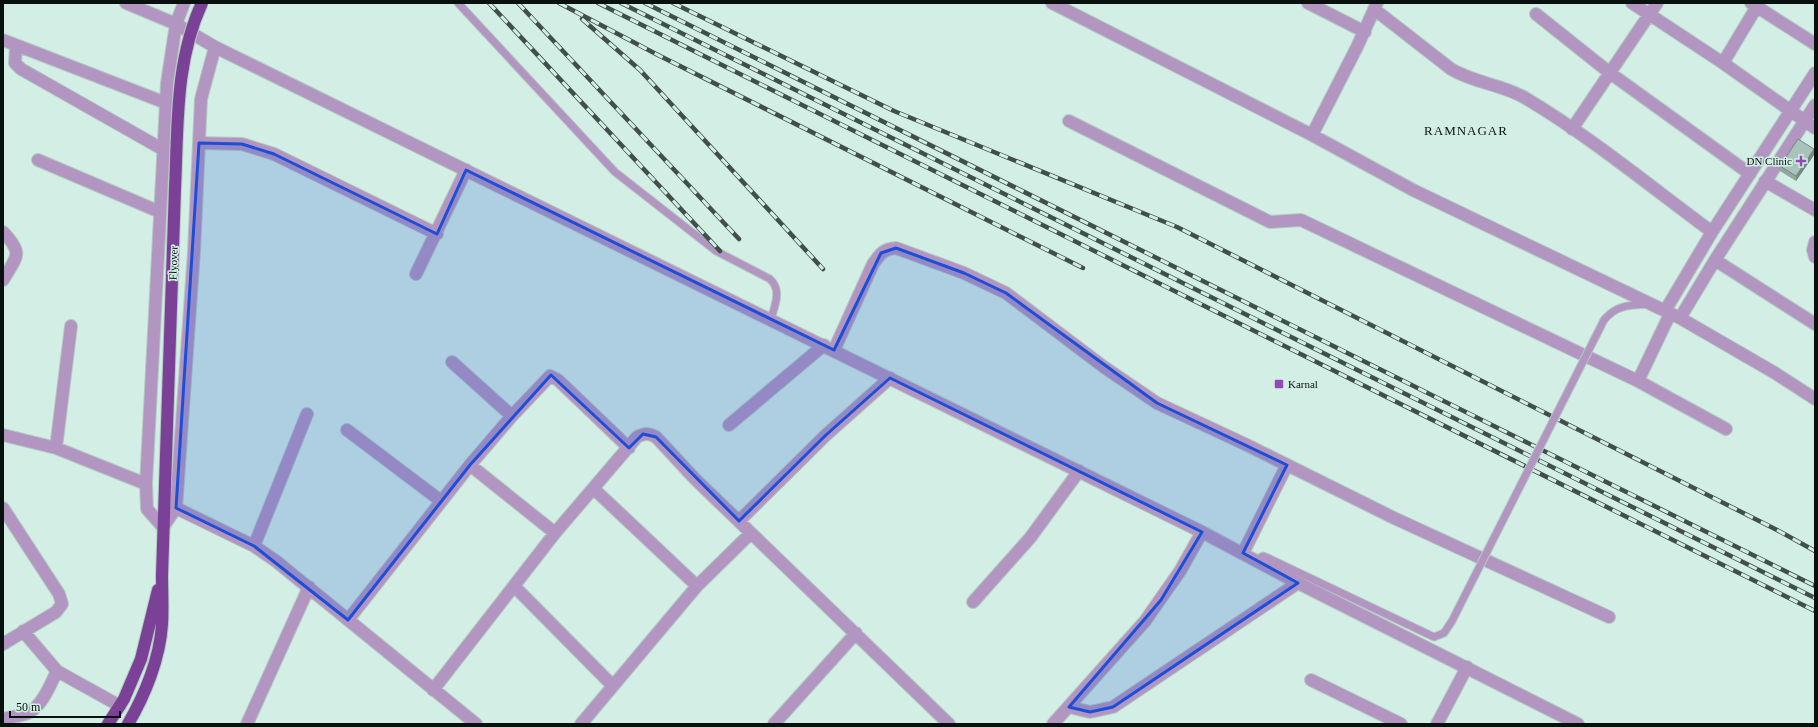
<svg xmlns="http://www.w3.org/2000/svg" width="1818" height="727" viewBox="0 0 1818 727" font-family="Georgia,serif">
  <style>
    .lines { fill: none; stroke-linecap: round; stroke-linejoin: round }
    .service-casing { stroke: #b3cbc3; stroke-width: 9 }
    .minor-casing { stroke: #b3cbc3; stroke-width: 14 }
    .tertiary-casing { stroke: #b3cbc3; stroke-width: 14 }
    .trunk-casing { stroke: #b3cbc3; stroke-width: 14 }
    .service { stroke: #b296c1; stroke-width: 7 }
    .minor { stroke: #b296c1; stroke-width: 12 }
    .tertiary { stroke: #b296c1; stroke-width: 12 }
    .trunk { stroke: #7a4197; stroke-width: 12 }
    .rail-casing { stroke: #414f4a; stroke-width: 4.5 }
    .rail { stroke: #d3efe5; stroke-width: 3; stroke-dasharray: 9; stroke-linecap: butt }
    .service-bridge-casing { stroke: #b3cbc3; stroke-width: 9; stroke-linecap: butt }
    .trunk-bridge-casing { stroke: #b3cbc3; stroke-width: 14; stroke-linecap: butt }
    .service-bridge { stroke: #b296c1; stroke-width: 7 }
    .trunk-bridge { stroke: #7a4197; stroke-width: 12 }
    .wall { fill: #90a8a0 }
    .shaded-wall { fill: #758882 }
    .building { fill: #a7c3ba; stroke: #758882 }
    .marked { fill: #1d4ed8; fill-opacity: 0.2; stroke: #1d4ed8; stroke-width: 3; stroke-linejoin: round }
    .poi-dot { fill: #9447b8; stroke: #d3efe5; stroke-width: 1.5 }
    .labels { text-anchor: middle; stroke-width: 3; stroke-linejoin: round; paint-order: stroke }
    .poi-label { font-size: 11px; fill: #08110e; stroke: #d3efe5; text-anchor: end }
    .street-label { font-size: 11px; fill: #08110e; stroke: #d3efe5 }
    .quarter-label { font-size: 13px; letter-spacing: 1px; fill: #08110e; stroke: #d3efe5 }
  </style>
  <rect width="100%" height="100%" fill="#d3efe5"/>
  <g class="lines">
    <defs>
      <path id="service" d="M458 3 615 172 716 251 770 279C782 290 775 305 771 319
        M1604 320C1616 305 1630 305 1648 304
        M1256 560 1263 556 1268 558 1434 637 1444 633 1452 621"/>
      <path id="minor" d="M126 3 176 24 184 3
        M1052 3 1312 135 1413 190 1680 318 1775 373 1815 399
        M1308 3 1365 32
        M1632 3 1723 63 1815 128
        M1751 3 1815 44
        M1374 9 1451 69C1476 84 1503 84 1527 99 1592 138 1651 187 1712 232
        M1536 14 1610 73 1750 174
        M3 40 166 103
        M16 46 15 63 21 69 164 150
        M1723 63 1759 3
        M1069 121 1270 222 1301 220 1638 381 1726 429
        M1572 129 1657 3
        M1312 135 1357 47 1377 3
        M199 143 242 144 274 154 437 234
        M38 160 160 212
        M1765 181 1815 210
        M3 232C24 254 17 256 3 280
        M1815 242 1813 250 1815 257
        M1715 260 1815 324
        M416 274 466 170
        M1665 311 1712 232 1815 73
        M1680 318 1715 260 1815 105
        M834 350 873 264C880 254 883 249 896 248L964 273 1006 293 1104 367 1157 403 1247 445 1394 518 1609 617
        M452 362 512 416
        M1638 381 1670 314
        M729 425 824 345
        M347 430 441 501
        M3 435 56 448 146 484
        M56 448 71 326
        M470 465 555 533
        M594 489 697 586
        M3 508 59 594 62 604 56 612 3 644
        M176 508 254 546 277 562 476 724
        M739 521 826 435 890 378
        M254 546 307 414
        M1243 553 1287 465
        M514 586 612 685
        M973 602 1030 538 1079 471
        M348 620 470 465 512 416 550 376 558 380 629 448
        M23 631 57 671 120 706
        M1311 680 1401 724
        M433 690 555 533 637 437C645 433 648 433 656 437L695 479 949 724
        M1069 707 1090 712 1113 707 1298 583
        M3 719C11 717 21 716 28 713 43 705 50 685 57 671
        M247 724 309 587
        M581 724 697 586 751 533
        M774 724 856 633
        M1437 724 1467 667"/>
      <path id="tertiary" d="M215 47 201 99 194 251 176 508 163 527 147 509 146 484 167 83 176 24 215 47 1202 532 1298 583 1578 724
        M1053 724 1145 621 1180 571 1202 532"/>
      <path id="trunk" d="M108 724 124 699 141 659 158 590
        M128 724C145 695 160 658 162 624 163 608 162 591 162 575L175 188"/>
    </defs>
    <use href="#service" class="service-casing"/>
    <use href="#minor" class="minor-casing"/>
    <use href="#tertiary" class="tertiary-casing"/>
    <use href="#trunk" class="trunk-casing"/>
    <use href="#service" class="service"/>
    <use href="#minor" class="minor"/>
    <use href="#tertiary" class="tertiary"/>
    <use href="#trunk" class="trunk"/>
    <defs>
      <path id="rail" d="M489 3 720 251
        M518 3 739 239
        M559 3 656 54 1083 268
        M598 3 1815 611
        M621 3 1815 598
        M645 3 1815 586
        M673 3 894 111 1177 227 1777 530 1815 551
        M582 19 640 70 823 269"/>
    </defs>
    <use href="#rail" class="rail-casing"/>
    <use href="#rail" class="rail"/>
    <defs>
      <path id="service-bridge" d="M1452 621 1604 320"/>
      <path id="trunk-bridge" d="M175 188C178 126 175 61 202 3"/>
    </defs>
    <use href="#service-bridge" class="service-bridge-casing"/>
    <use href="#trunk-bridge" class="trunk-bridge-casing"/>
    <use href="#service-bridge" class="service-bridge"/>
    <use href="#trunk-bridge" class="trunk-bridge"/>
  </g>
  <path class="wall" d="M1814 155 1796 181 1780 171V166Z"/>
  <path class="shaded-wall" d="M1814 149V155L1796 181V176Z"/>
  <path class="building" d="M1798 139 1814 149 1796 176 1780 166Z"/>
  <path class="marked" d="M199 143 242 144 274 154 437 234 466 170 834 350 881 253 896 248 964 273 1006 293 1157 403 1287 465 1243 553 1298 583 1113 707 1090 712 1069 707 1161 600 1202 532 890 378 826 435 739 521 656 437 643 434 629 448 551 375 470 465 348 620 254 546 176 508Z"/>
  <g class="poi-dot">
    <path d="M1799 155h4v4h4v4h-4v4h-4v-4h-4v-4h4z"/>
    <rect x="1274" y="379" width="10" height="10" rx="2"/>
  </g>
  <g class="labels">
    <g class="poi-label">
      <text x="1792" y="165">DN Clinic</text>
      <text x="1288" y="388" text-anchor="start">Karnal</text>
    </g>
    <g class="street-label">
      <text transform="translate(173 263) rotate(-88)" y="4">Flyover</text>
    </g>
    <g class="quarter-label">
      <text x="1466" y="135">RAMNAGAR</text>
    </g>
  </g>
  <rect width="1818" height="727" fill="none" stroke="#08110e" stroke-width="8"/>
  <path d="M10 711v6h110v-6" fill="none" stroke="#08110e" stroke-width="2"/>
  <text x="16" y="711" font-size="12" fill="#08110e" stroke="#d3efe5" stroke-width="3" paint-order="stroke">50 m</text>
</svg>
